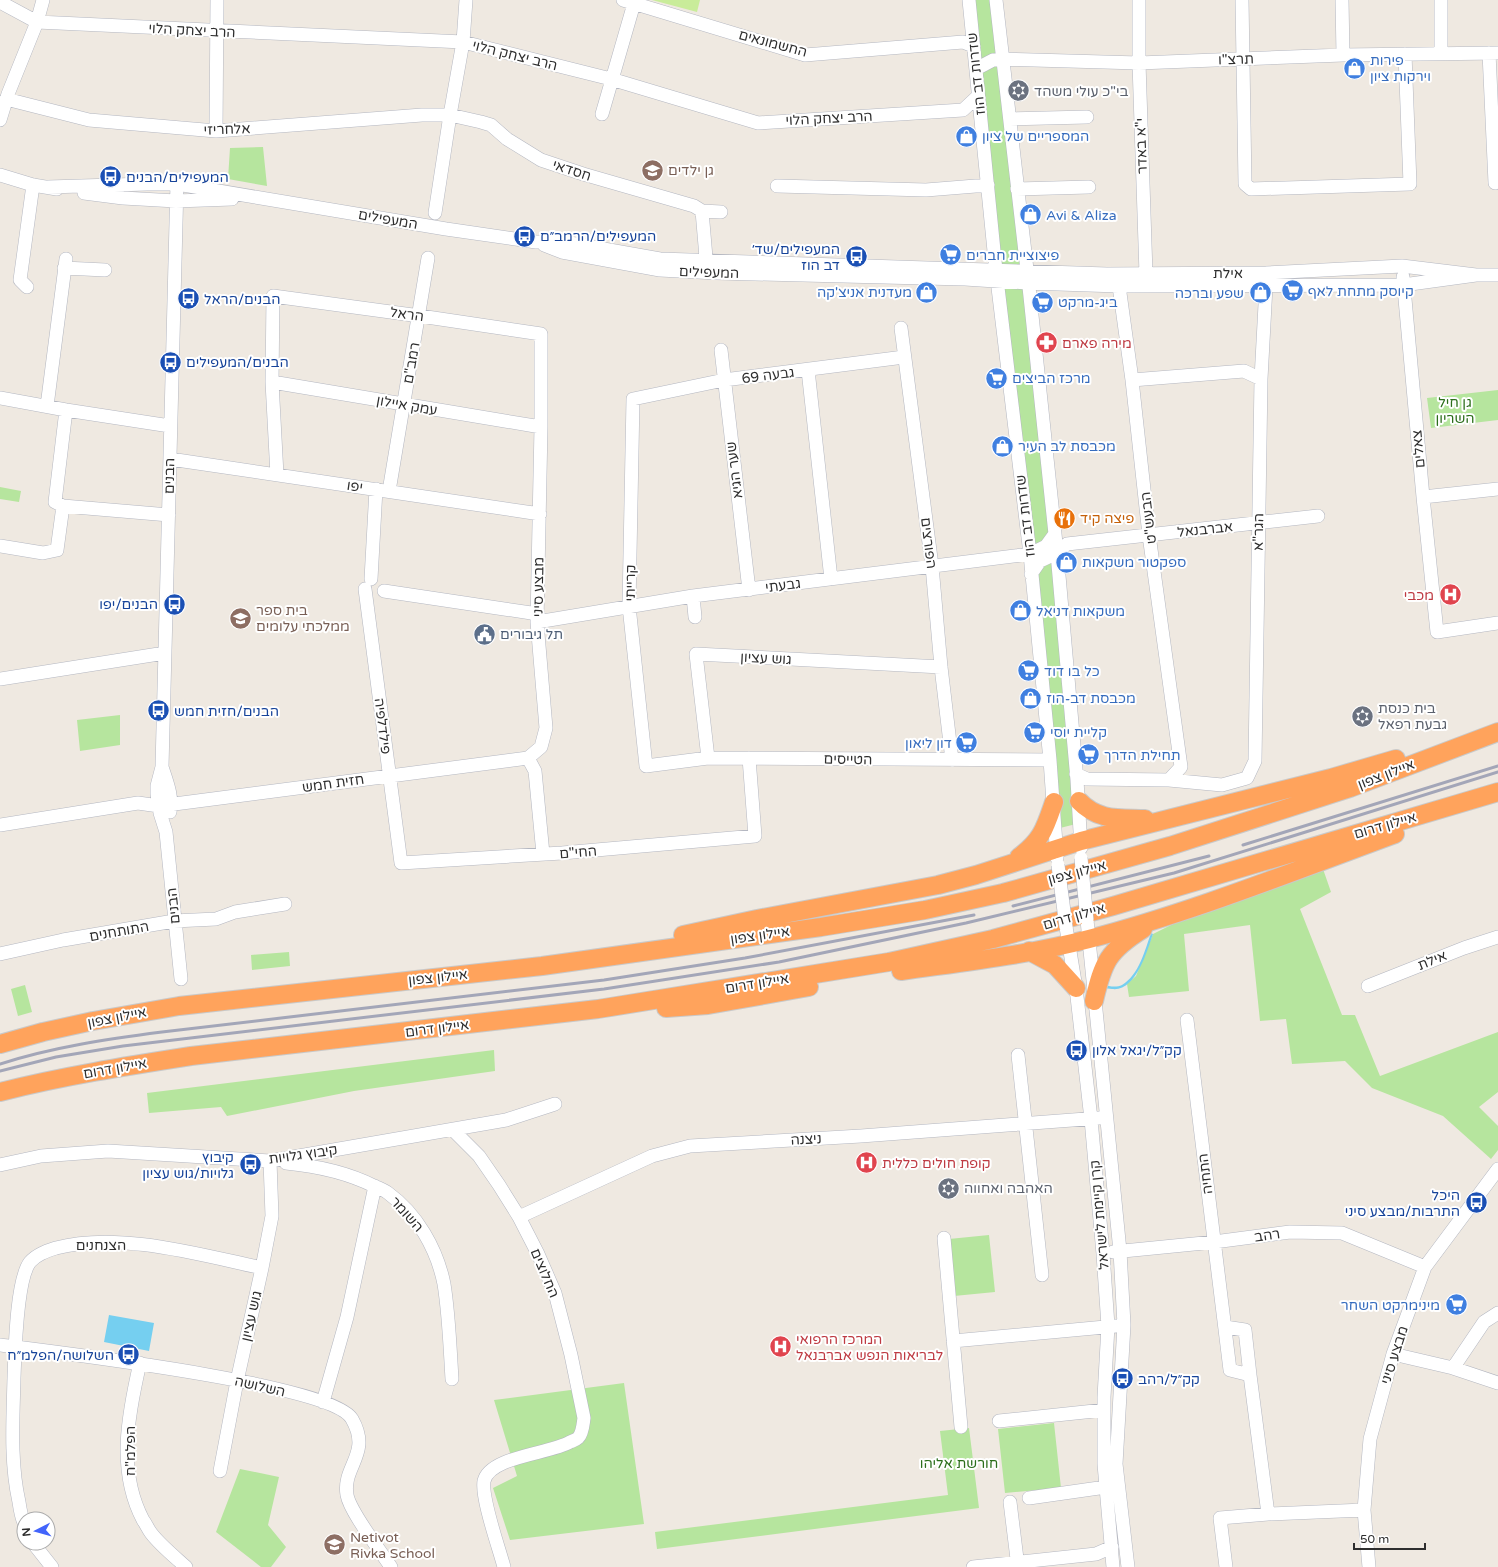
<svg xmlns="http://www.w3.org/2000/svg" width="1498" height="1567" viewBox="0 0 1498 1567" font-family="'Varela Round',Heebo,sans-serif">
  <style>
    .green { fill: #b6e59e }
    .pitch { fill: #c9ec9a }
    .water { fill: #75cff0 }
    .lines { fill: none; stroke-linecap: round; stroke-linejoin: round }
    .minor-casing { stroke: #b4b7c1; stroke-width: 14 }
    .highway-casing { stroke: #c9c9c9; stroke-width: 20 }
    .minor { stroke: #fff; stroke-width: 13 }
    .highway { stroke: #ffa35c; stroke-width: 18 }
    .rail { stroke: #a3a6b8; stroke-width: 3 }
    .minor-bridge-casing { stroke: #b4b7c1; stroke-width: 14; stroke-linecap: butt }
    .minor-bridge { stroke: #fff; stroke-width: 13 }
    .labels { text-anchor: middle; stroke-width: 4; stroke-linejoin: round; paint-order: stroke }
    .street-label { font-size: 14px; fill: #2e2e2e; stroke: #fff }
    .shop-label { font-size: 14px; fill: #366cbe; stroke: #fff; text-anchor: start }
    .worship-label { font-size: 14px; fill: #5b616d; stroke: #fff; text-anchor: start }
    .education-label { font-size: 14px; fill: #785e54; stroke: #fff; text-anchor: start }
    .transit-label { font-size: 14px; fill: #164399; stroke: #fff; text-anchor: start }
    .health-label { font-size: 14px; fill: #be3a42; stroke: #fff; text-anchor: start }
    .park-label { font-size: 14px; fill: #2c6e1b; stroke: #fff }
    .food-label { font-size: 14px; fill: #c56008; stroke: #fff; text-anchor: start }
    .service-label { font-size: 14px; fill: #4e5e75; stroke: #fff; text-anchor: start }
  </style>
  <rect width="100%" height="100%" fill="#efe9e1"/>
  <path class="green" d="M969 0H996L1027 272 996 271Z
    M263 147 267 186 228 179 230 148Z
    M997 281 1028 283 1054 535 1030 554Z
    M1498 390V420L1431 428 1427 398Z
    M0 487 21 491 19 502 0 499Z
    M1057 553 1080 823 1056 829 1031 574Z
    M120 715V745L80 751 77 720Z
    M1323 869 1331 892 1300 909 1342 1015H1355L1380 1076 1498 1032V1092L1479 1107 1498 1126V1150L1491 1159 1443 1116 1372 1088 1345 1061 1292 1064 1286 1019 1260 1021 1250 925 1184 934 1189 991 1129 997 1127 984 1136 976 1153 934 1179 921Z
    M289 952 290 966 252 970 251 955Z
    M25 985 32 1012 18 1016 11 989Z
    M494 1050 495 1071 354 1091 227 1116 221 1107 149 1113 147 1093Z
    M989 1235 995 1292 954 1296 949 1239Z
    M624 1383 644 1524 510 1540 493 1488 517 1476 494 1400Z
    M1054 1423 1061 1488 1005 1493 998 1429Z
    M969 1428 979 1508 657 1549 655 1532 948 1495 940 1431Z
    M240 1469 279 1477 268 1525 286 1547 271 1567H261L216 1532Z"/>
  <path class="pitch" d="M652 0H700L697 12Z"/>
  <path class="water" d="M1151 933 1153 934C1147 951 1136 992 1112 989 1109 989 1106 988 1103 987V985C1109 986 1116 988 1122 985 1139 975 1145 950 1151 933Z
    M109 1315 154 1323 149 1351 104 1342Z"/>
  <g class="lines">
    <defs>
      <path id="minor" d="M623 0 805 55 963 42 973 46
        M969 0 996 271 1030 554 1050 760 1057 858
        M996 0 1029 287 1057 553 1077 780 1081 848
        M1139 0V63L1146 274 1152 279
        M1242 0 1245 184 1251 189 1410 184 1405 54
        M1342 0 1343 55
        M0 2 37 22 463 42 611 79 758 123 963 110 978 96
        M1441 53V0
        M1489 53 1495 183 1498 182
        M976 69 993 60 1002 59 1139 63 1343 55 1498 53
        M6 99 89 120 216 131 422 115H450L481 122 491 125 507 139 541 160 583 174 694 206 702 211 721 212
        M602 114 635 0
        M1010 119 1087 117
        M0 120 8 94 37 22 43 0
        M216 131 217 0
        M0 175 33 185 57 189
        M177 184 162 767 157 786V794L160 813 166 832 181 979
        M777 186 926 190 988 185
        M48 187 147 184H177L446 229 536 242H564L660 259 1107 274 1266 273 1402 266 1476 275
        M1017 189 1089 187
        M84 193 123 198 176 201 232 199
        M702 211 707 269
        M435 213 450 115 463 42 466 0
        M544 245 562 252 660 270 717 273 965 279 1028 283 1119 286 1403 285 1476 275H1498
        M64 268 105 270
        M1403 277 1423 497 1437 632 1498 623
        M1114 281 1119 286 1132 380 1149 535 1181 767 1169 780
        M27 287 20 280 33 185
        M901 328 932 566 941 667 952 760
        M721 350 749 590
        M904 357 724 380 633 399 629 606 646 766 708 758 1050 760
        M808 370 831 579
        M1132 380 1244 371 1261 379
        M272 382 541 427
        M0 398 66 410 170 426
        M47 406 66 259
        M66 410 55 502 63 506 169 515
        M170 459 540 514
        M277 475 272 382 273 296 420 316 541 334V427L537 622 546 728 541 747 528 758
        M389 491 428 258
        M1423 497 1498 489
        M0 546 43 553 57 550 63 506
        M1031 574 1040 561 1057 553 1067 544 1318 516
        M371 579 376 489
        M365 589 401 863 562 853 755 836 749 758
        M384 591 538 614
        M693 596 695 617
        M537 622 693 596 1030 554 1046 546 1054 535
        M0 679 165 653
        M528 758 535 771 543 854
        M708 758 696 654 941 667
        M162 767C167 782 173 797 170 812
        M1076 774 1087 779 1169 780 1222 785 1247 778 1255 761 1261 379 1266 286 1270 279
        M0 825 138 803 159 806 528 758
        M1087 920 1120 1251 1124 1325 1116 1464 1128 1567
        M1066 927 1076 988 1091 1119 1103 1254 1108 1326 1104 1397V1464L1113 1567
        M0 954 63 940 174 921 216 919 235 912 285 904
        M1368 986 1464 948 1498 937
        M1187 1020 1230 1370 1250 1375 1268 1514
        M1018 1055 1042 1275
        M453 1130 479 1156 499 1185 519 1217 538 1254 555 1293 571 1355 584 1418C583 1424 583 1433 578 1438 576 1440 572 1441 570 1442 550 1454 490 1456 484 1481 481 1498 499 1548 504 1567
        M286 1163C317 1166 346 1172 374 1186 379 1188 384 1190 388 1193 417 1214 437 1249 444 1284 449 1315 450 1348 452 1379
        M0 1165 41 1156 108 1151 270 1161 506 1120 555 1104
        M519 1217 652 1156 690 1146 861 1136 1099 1118
        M944 1238 961 1427
        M1113 1252 1214 1242 1290 1232 1342 1233 1425 1267
        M1225 1327 1245 1330 1250 1375
        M953 1341 1116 1326
        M0 1345C52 1352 332 1384 352 1419 372 1454 342 1466 347 1495 350 1512 380 1550 391 1567
        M1393 1354 1453 1368 1498 1383
        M140 1363C128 1415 117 1471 143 1520 146 1524 148 1529 151 1533 160 1545 175 1557 186 1567
        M1453 1368 1484 1322 1498 1313
        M323 1402 347 1317 375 1186
        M999 1421 1104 1410
        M220 1471 237 1381 262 1268 272 1216 270 1161
        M1029 1498 1106 1487
        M1010 1502 1018 1567
        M24 1523C21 1516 20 1509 19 1502 10 1462 13 1419 14 1378 15 1354 16 1280 30 1262 37 1254 47 1251 56 1248 118 1231 201 1255 262 1268
        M33 1543 52 1567
        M973 1567 1096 1554 1112 1547
        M1226 1567 1220 1518 1268 1514 1364 1510
        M1369 1567 1364 1510 1370 1439 1393 1354 1425 1267 1498 1169"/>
      <path id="highway" d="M1079 801C1098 821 1119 818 1145 819
        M1019 857C1042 840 1045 828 1054 802
        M683 935 757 919 938 885 976 875 1081 841 1331 778 1396 759
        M1029 951 1055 965 1076 988
        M901 971C964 962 1028 955 1089 939 1193 912 1294 871 1395 834
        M1094 1001C1103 962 1108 951 1143 929
        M666 1008 708 1005 809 987
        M0 1044 43 1032 93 1021 179 1006 542 966 821 927 925 910 1003 893 1170 846 1350 788 1498 732
        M0 1092C63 1076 127 1066 191 1056L598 1009 889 962 993 939 1113 906 1498 792"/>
    </defs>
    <use href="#minor" class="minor-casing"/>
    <use href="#highway" class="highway-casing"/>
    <use href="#minor" class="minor"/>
    <use href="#highway" class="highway"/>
    <path class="rail" d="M1243 845 1498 766
      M1013 906 1209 856
      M0 1064C53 1047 108 1039 162 1032L604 980 745 958 974 915
      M0 1071 56 1057 123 1046 604 989 779 962 966 923 1174 873 1498 772"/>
    <defs>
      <path id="minor-bridge" d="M1081 858 1087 920
        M1058 865 1066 927"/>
    </defs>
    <use href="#minor-bridge" class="minor-bridge-casing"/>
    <use href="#minor-bridge" class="minor-bridge"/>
  </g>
  <defs>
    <symbol id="shop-disc" viewBox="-11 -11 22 22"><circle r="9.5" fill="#3f7fe0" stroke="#fff"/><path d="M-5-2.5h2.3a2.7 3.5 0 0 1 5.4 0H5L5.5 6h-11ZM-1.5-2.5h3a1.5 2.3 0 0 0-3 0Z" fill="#fff"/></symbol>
    <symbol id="synagogue-disc" viewBox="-11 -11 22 22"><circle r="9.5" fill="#6b7280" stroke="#fff"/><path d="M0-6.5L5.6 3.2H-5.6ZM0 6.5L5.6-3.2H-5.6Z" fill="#fff"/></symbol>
    <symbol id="school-disc" viewBox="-11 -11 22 22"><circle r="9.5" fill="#8d6e63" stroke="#fff"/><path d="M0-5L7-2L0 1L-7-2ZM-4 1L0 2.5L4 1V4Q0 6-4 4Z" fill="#fff"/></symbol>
    <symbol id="bus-disc" viewBox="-11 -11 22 22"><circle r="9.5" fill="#1a4fb4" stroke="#fff"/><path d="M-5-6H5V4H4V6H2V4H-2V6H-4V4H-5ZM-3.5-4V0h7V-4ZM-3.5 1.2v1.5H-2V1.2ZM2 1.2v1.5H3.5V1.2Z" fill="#fff"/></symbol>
    <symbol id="supermarket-disc" viewBox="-11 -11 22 22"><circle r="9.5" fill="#3f7fe0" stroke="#fff"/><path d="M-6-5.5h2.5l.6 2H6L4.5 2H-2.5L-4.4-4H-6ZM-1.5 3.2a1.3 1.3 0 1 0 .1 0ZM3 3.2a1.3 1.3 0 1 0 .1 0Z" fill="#fff"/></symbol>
    <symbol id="pharmacy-disc" viewBox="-11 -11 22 22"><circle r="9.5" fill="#e0444e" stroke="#fff"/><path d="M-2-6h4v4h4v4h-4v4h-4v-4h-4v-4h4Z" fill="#fff"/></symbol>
    <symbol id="restaurant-disc" viewBox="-11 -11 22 22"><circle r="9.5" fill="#e8710a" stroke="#fff"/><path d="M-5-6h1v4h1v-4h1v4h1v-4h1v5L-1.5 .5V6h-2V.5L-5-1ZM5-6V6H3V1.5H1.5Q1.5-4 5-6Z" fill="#fff"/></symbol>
    <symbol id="hospital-disc" viewBox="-11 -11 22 22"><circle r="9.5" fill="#e0444e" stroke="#fff"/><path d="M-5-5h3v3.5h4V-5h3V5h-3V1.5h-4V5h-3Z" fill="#fff"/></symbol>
    <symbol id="civic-disc" viewBox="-11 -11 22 22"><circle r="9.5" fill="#5c6f8a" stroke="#fff"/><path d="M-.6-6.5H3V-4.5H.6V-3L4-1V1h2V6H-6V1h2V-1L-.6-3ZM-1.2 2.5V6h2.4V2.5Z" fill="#fff"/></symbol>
  </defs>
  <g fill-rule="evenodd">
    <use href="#shop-disc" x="1342" y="56" width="25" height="25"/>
    <use href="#synagogue-disc" x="1006" y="78" width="25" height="25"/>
    <use href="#shop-disc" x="954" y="124" width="25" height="25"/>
    <use href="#school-disc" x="640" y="158" width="25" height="25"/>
    <use href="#bus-disc" x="98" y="164" width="25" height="25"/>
    <use href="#shop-disc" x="1018" y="202" width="25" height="25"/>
    <use href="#bus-disc" x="512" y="224" width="25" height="25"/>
    <use href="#supermarket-disc" x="938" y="242" width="25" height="25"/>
    <use href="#bus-disc" x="844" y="244" width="25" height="25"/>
    <use href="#supermarket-disc" x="1280" y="278" width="25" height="25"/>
    <use href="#shop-disc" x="914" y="280" width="25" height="25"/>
    <use href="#shop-disc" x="1248" y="280" width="25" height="25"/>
    <use href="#bus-disc" x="176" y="286" width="25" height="25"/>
    <use href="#supermarket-disc" x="1030" y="290" width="25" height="25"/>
    <use href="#pharmacy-disc" x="1034" y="330" width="25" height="25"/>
    <use href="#bus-disc" x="158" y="350" width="25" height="25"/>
    <use href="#supermarket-disc" x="984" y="366" width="25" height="25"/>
    <use href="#shop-disc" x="990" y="434" width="25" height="25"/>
    <use href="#restaurant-disc" x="1052" y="506" width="25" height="25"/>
    <use href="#shop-disc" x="1054" y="550" width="25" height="25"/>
    <use href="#hospital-disc" x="1438" y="582" width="25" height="25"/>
    <use href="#bus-disc" x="162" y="592" width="25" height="25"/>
    <use href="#shop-disc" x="1008" y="598" width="25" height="25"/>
    <use href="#school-disc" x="228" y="606" width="25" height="25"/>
    <use href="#civic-disc" x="472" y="622" width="25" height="25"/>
    <use href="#supermarket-disc" x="1016" y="658" width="25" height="25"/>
    <use href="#shop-disc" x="1018" y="686" width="25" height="25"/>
    <use href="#bus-disc" x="146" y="698" width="25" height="25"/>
    <use href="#synagogue-disc" x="1350" y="704" width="25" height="25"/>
    <use href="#supermarket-disc" x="1022" y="720" width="25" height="25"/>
    <use href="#supermarket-disc" x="954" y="730" width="25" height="25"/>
    <use href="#supermarket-disc" x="1076" y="742" width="25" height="25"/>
    <use href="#bus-disc" x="1064" y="1038" width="25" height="25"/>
    <use href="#hospital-disc" x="854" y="1150" width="25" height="25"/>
    <use href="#bus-disc" x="238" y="1152" width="25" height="25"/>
    <use href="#synagogue-disc" x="936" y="1176" width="25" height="25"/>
    <use href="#bus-disc" x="1464" y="1190" width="25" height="25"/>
    <use href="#supermarket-disc" x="1444" y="1292" width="25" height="25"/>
    <use href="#hospital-disc" x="768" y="1334" width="25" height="25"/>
    <use href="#bus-disc" x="116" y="1342" width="25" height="25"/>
    <use href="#bus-disc" x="1110" y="1366" width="25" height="25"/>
    <use href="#school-disc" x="322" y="1532" width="25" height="25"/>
  </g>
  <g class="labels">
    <g class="street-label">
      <text transform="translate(192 30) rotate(3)" y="5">הרב יצחק הלוי</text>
      <text transform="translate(773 43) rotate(15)" y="5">החשמונאים</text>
      <text transform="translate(515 55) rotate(14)" y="5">הרב יצחק הלוי</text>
      <text transform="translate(1236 59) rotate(-2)" y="5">תרצ"ו</text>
      <text transform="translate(976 74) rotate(-96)" y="5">שדרות דב הוז</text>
      <text transform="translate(829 118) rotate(-3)" y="5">הרב יצחק הלוי</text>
      <text transform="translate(227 129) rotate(-2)" y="5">אלחריזי</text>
      <text transform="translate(1141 146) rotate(-92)" y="5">י"א באדר</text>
      <text transform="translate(572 170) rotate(18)" y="5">חסדאי</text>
      <text transform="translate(388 219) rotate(10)" y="5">המעפילים</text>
      <text transform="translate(709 272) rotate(2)" y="5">המעפילים</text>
      <text x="1228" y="278">אילת</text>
      <text transform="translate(407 314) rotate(8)" y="5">הראל</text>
      <text transform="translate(411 363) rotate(-80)" y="5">רמב"ם</text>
      <text transform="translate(768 375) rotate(-7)" y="5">גבעה 69</text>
      <text transform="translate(407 405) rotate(10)" y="5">עמק איילון</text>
      <text transform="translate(1418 449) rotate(-95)" y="5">צאלים</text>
      <text transform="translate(734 470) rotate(-97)" y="5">שער הגיא</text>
      <text transform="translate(169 476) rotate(-89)" y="5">הבנים</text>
      <text transform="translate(355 486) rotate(8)" y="5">יפו</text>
      <text transform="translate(1025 516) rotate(-97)" y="5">שדרות דב הוז</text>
      <text transform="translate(1148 518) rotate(-97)" y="5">הבעש"ט</text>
      <text transform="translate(1205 529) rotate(-6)" y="5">אברבנאל</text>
      <text transform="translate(1258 532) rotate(-89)" y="5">הגר"א</text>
      <text transform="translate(929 543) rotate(83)" y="5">הפורצים</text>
      <text transform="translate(630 583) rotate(-89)" y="5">קרייתי</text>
      <text transform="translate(783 585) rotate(-7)" y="5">גבעתי</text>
      <text transform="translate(538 587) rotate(-89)" y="5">מבצע סיני</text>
      <text transform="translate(766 658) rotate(3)" y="5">גוש עציון</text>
      <text transform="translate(383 726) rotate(83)" y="5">פילדלפיה</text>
      <text transform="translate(848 759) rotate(1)" y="5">הטייסים</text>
      <text transform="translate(1386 774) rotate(-21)" y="5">איילון צפון</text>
      <text transform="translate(333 783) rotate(-8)" y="5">חזית חמש</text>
      <text transform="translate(1385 825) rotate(-16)" y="5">איילון דרום</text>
      <text transform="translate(578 852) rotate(-5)" y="5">החי"ם</text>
      <text transform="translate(1077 872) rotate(-15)" y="5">איילון צפון</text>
      <text transform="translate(173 906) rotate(-96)" y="5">הבנים</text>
      <text transform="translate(1074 916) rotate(-16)" y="5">איילון דרום</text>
      <text transform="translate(119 931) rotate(-10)" y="5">התותחנים</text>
      <text transform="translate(760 935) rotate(-8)" y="5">איילון צפון</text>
      <text transform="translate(1432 960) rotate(-22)" y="5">אילת</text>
      <text transform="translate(438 977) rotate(-6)" y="5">איילון צפון</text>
      <text transform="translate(757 983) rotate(-9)" y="5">איילון דרום</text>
      <text transform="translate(117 1017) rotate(-11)" y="5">איילון צפון</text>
      <text transform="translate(437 1028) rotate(-7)" y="5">איילון דרום</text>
      <text transform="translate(115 1068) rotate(-10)" y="5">איילון דרום</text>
      <text transform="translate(806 1139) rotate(-3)" y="5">ניצנה</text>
      <text transform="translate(303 1154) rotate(-8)" y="5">קיבוץ גלויות</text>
      <text transform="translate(1205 1174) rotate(-97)" y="5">התחיה</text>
      <text transform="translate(407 1214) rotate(48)" y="5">השומר</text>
      <text transform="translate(1099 1215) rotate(-95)" y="5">קרן קיימת לישראל</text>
      <text transform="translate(1267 1235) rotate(-8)" y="5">רהב</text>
      <text x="101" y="1250">הצנחנים</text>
      <text transform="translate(545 1273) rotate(67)" y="5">החלוצים</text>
      <text transform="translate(251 1316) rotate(-77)" y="5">גוש עציון</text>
      <text transform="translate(1394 1355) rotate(-72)" y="5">מבצע סיני</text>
      <text transform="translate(260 1386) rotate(13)" y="5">השלושה</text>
      <text transform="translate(130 1451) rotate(-90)" y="5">הפלמ"ח</text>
    </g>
    <g class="shop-label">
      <text x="1370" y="65">פירות<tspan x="1370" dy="16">וירקות ציון</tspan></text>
      <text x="982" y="141">המספריים של ציון</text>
      <text x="1046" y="220">Avi &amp; Aliza</text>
      <text x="966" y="260">פיצוציית חברים</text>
      <text x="1308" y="296">קיוסק מתחת לאף</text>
      <text x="912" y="297" text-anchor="end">מעדנית אניצ'קה</text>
      <text x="1244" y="298" text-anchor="end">שפע וברכה</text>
      <text x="1058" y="307">ביג-מרקט</text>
      <text x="1012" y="383">מרכז הביצים</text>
      <text x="1018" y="451">מכבסת לב העיר</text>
      <text x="1082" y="567">ספקטור משקאות</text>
      <text x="1036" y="616">משקאות דניאל</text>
      <text x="1044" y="676">כל בו דוד</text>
      <text x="1046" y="703">מכבסת דב-הוז</text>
      <text x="1050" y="737">קליית יוסי</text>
      <text x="952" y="748" text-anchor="end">דון ליאון</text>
      <text x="1104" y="760">תחילת הדרך</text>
      <text x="1440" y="1310" text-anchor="end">מינימרקט השחר</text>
    </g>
    <g class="worship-label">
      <text x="1034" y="96">בי"כ עולי משהד</text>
      <text x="1378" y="713">בית כנסת<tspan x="1378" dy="16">גבעת רפאל</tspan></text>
      <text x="964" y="1193">האהבה ואחווה</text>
    </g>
    <g class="education-label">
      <text x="668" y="175">גן ילדים</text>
      <text x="256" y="615">בית ספר<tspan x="256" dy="16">ממלכתי עלומים</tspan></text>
      <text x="350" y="1542">Netivot<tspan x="350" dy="16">Rivka School</tspan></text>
    </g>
    <g class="transit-label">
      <text x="126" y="182">המעפילים/הבנים</text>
      <text x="540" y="241">המעפילים/הרמב״ם</text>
      <text x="840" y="254" text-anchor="end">המעפילים/שד׳<tspan x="840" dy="16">דב הוז</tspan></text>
      <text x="204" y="304">הבנים/הראל</text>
      <text x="186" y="367">הבנים/המעפילים</text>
      <text x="158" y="609" text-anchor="end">הבנים/יפו</text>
      <text x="174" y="716">הבנים/חזית חמש</text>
      <text x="1092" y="1055">קק״ל/יגאל אלון</text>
      <text x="234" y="1162" text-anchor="end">קיבוץ<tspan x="234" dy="16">גלויות/גוש עציון</tspan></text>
      <text x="1460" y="1200" text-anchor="end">היכל<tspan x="1460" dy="16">התרבות/מבצע סיני</tspan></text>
      <text x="114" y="1360" text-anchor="end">השלושה/הפלמ״ח</text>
      <text x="1138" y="1384">קק״ל/רהב</text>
    </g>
    <g class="health-label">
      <text x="1062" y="348">מירה פארם</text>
      <text x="1434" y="600" text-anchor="end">מכבי</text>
      <text x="882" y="1168">קופת חולים כללית</text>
      <text x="796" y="1344">המרכז הרפואי<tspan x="796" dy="16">לבריאות הנפש אברבנאל</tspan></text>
    </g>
    <g class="park-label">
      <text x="1455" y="407">גן חיל<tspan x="1455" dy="16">השריון</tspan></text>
      <text x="959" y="1468">חורשת אליהו</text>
    </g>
    <g class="food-label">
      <text x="1080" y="523">פיצה קיד</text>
    </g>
    <g class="service-label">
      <text x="500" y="639">תל גיבורים</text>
    </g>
  </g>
  <g transform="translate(36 1531) rotate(264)"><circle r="19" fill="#ffffff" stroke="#ababab"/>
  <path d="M0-3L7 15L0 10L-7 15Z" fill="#4264fb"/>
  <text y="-6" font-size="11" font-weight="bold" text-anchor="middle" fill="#2e2e2e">N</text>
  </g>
  <path d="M1354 1543v6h71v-6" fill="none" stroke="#2e2e2e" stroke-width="2"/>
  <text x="1360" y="1543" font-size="12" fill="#2e2e2e" stroke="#ffffff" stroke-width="3" paint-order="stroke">50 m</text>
</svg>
